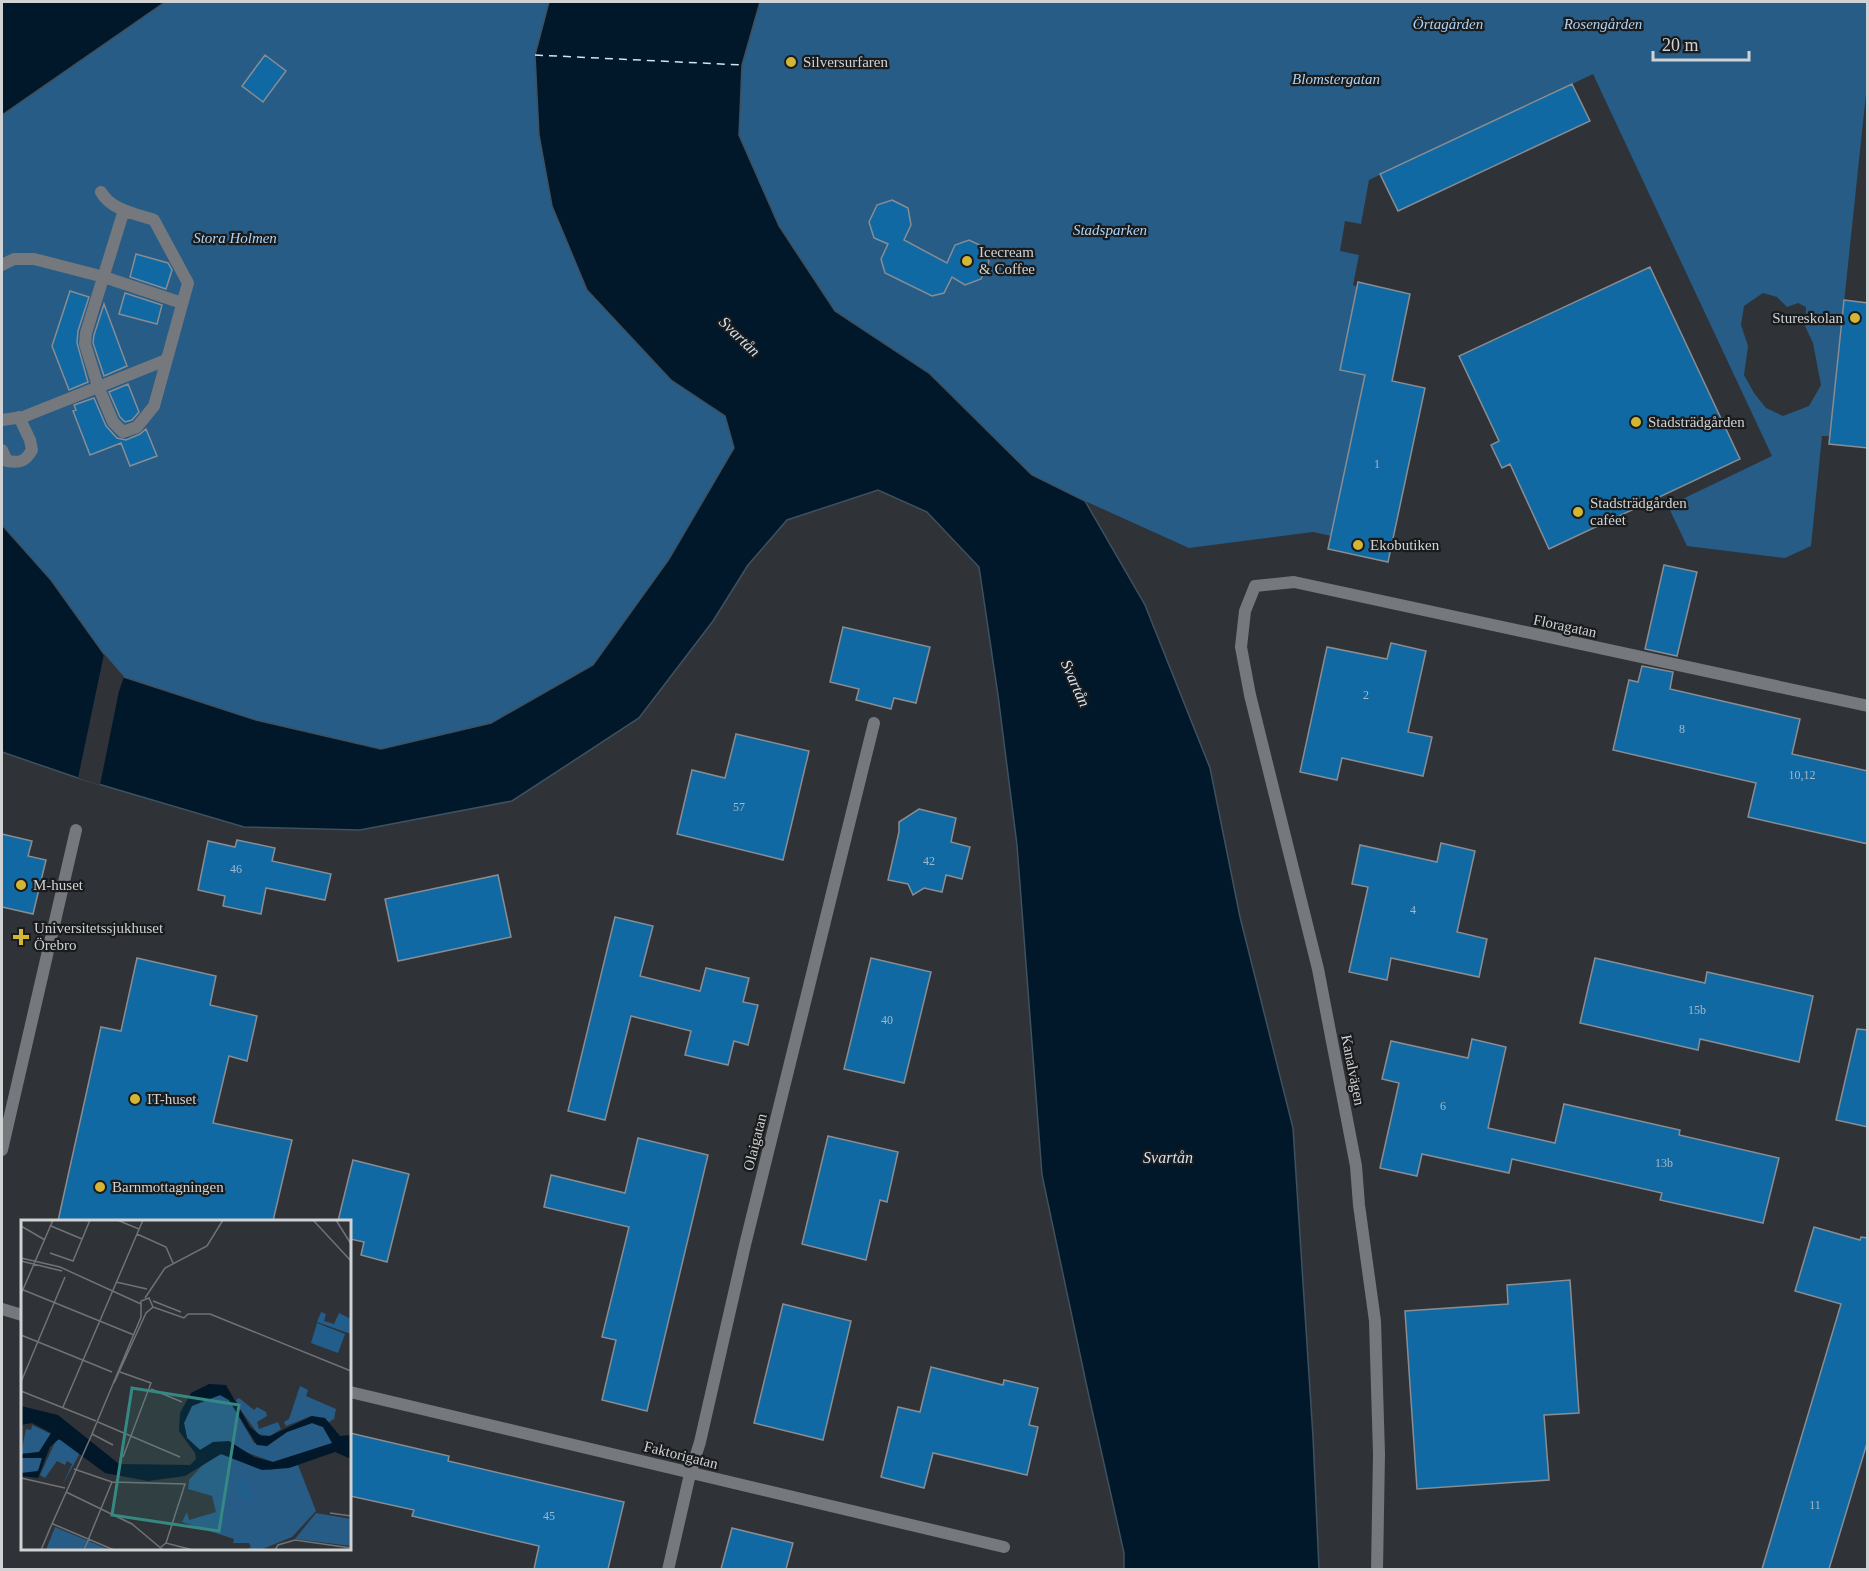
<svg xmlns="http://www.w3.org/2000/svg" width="1869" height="1571" font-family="'Times New Roman',serif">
<rect width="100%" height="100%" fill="#2f3337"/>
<path fill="#265c86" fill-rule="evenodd" d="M165,2h384l-14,53 4,81 13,70 119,174 54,36 9,32 -65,111 -76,106 -102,58 -110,26 -125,-29 -132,-43 -20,-23 -53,-74 -49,-55v-410z
M760,2h1107v82l-37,352h-8l-11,110 -26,12 -98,-12 -19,-40 104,-50 -179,-382 -224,106 -8,44 -16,-3 -5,30 19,4 -6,30 4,2 -17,83 25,5 -34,161 -18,-4 -124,16 -104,-47 -53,-26 -103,-102 -94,-62 -56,-85 -40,-91 3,-70zM1763,293l14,4 10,10 11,-4 8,4 -1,19 8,17 8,42 -12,21 -26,10 -17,-8 -12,-15 -10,-18 4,-29 -7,-21 3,-19z"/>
<path fill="#01182b" stroke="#3f505e" stroke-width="1.5" d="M2,2h163l-163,113z
M549,2h211l-18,63 -3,70 40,91 56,85 94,62 103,102 53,26 60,104 65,163 30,149 53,211 20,309 6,132h-195v-16l-36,-161 -46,-217 -25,-330 -19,-150 -19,-128 -52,-55 -49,-22 -91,30 -39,45 -35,56 -74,97 -127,83 -152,29 -116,-3 -166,-49 -76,-26v-227l49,55 53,74 20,23 132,43 125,29 110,-26 102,-58 76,-106 65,-111 -9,-32 -54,-36 -84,-90 -35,-84 -13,-71 -4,-80z"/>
<path fill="#2f3337" d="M104,654l20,23 -5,14 -19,94 -22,-7z"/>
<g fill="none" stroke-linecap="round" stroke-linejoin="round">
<path stroke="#d1e3f4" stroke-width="1.5" stroke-dasharray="8 6" stroke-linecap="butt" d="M535,55l207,10"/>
</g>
<path fill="#1169a4" stroke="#898d91" stroke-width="1.5" d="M265,55l21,16 -23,31 -21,-16z
M1572,84l18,37 -192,90 -18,-37z
M892,200l16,8 3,17 -7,15 43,23 8,-18 14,-5 15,7 5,15 -8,17 -16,6 -13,-8 -8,16 -12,3 -47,-23 -4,-14 7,-15 -14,-6 -5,-16 8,-17z
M136,254l32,9 4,7 -6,19 -36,-12z
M1650,267l90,192 -191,90 -39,-85 -8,4 -11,-23 8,-4 -40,-85z
M1358,282l52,12 -18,87 33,7 -37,174 -60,-13 37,-174 -25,-5z
M70,291l19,6 -11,34 -1,12 11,39 -19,8 -17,-44z
M125,293l37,12 -5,19 -38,-10z
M1844,300l24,3v145l-39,-4z
M104,304l23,62 -23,10 -11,-33 1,-8z
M128,384l11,28 -7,8 -7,2 -5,-5 -11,-25z
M94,398l12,28 11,12 9,2 14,-6 6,-5 11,27 -27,10 -9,-23 -31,12 -17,-44 3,-1 -2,-5z
M1664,565l33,7 -20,84 -32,-7z
M843,627l87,20 -14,56 -22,-5 -3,11 -35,-9 3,-11 -29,-7z
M1391,643l35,8 -18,81 24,5 -9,39 -81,-18 -5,22 -37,-8 27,-125 60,12z
M1642,666l31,6 -3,17 130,30 -8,35 76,17v73l-120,-27 8,-34 -143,-33 16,-70 9,2z
M736,734l73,17 -26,109 -106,-26 15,-64 33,8z
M919,809l37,9 -5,24 19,5 -8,32 -16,-4 -4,17 -18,-4 -11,7 -5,-11 -20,-4 11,-48v-10z
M2,834l30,7 -4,15 18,4 -13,54 -31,-7z
M237,840l38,8 -3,13 59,13 -6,26 -59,-12 -5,26 -38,-8 2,-10 -27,-6 10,-49 27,6z
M1441,843l34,8 -18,81 30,7 -8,38 -88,-19 -4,22 -38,-8 19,-85 -16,-3 8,-39 77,17z
M498,875l13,62 -113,24 -13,-62z
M615,917l38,9 -13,50 60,15 6,-23 43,10 -6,24 15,3 -10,40 -14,-4 -6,24 -43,-10 6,-24 -60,-15 -26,104 -37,-9z
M137,958l79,18 -6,29 47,11 -10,45 -18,-5 -16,67 79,17 -19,81h-215l43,-194 20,4z
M871,958l60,14 -27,111 -60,-14z
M1595,958l110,25 2,-11 106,24 -14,66 -99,-23 -2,11 -118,-27z
M1857,1029l11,1v97l-32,-7z
M1472,1039l34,8 -18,81 67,15 9,-39 116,26 -1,5 100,23 -16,65 -103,-23 2,-7 -150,-34 -3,14 -87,-19 -5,22 -37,-8 19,-85 -17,-4 9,-38 77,17z
M828,1136l70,16 -11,50 -7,-2 -14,60 -64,-16z
M638,1138l70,17 -61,256 -45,-11 14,-60 -14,-3 27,-110 -85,-20 7,-32 74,18z
M353,1160l56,14 -22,88 -26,-7 3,-13 -14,-3v-18h-12z
M1814,1227l46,13 1,-3 7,1v202l-39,129h-67l79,-265 -46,-13z
M1570,1280l9,133 -35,2 5,65 -132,9 -12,-178 103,-7 -1,-19z
M783,1304l68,17 -28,119 -69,-17z
M931,1367l72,18 1,-5 34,8 -9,37 9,2 -11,48 -94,-22 -9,35 -43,-11 17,-70 22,5z
M350,1433l99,23 -1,5 176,41 -16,67h-74l5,-23 -127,-30 2,-6 -64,-14z
M732,1528l61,15 -7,26h-65z"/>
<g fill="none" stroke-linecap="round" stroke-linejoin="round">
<path stroke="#75797d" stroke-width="12" d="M101,192c10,18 35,22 53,28l34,63 -34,123 -17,21 -14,5 -10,-10 -15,-36 -13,-42 1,-11 38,-123
M2,265l12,-6h20l70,18 78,26
M2,420l21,-3 143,-57
M2,450l5,11c13,2 18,1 25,-11l-2,-10 -11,-23
M2,1150l74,-320
M2,1309l20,6
M350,1392l654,155
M668,1570l22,-96 10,-32 45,-197 129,-522
M1377,1570l2,-116 -4,-133 -16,-116 -3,-39 -38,-197 -68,-274 -9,-48 4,-36 10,-25 39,-4 574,124"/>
</g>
<g fill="#d3b635" stroke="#191b1c" stroke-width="2">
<circle cx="791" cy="62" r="6"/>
<circle cx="967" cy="261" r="6"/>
<circle cx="1855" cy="318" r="6"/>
<circle cx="1636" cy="422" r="6"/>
<circle cx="1578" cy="512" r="6"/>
<circle cx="1358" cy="545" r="6"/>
<circle cx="21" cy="885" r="6"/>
<path d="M18 928h6v6h6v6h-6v6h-6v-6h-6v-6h6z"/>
<circle cx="135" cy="1099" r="6"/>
<circle cx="100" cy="1187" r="6"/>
</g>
<g text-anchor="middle" stroke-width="4.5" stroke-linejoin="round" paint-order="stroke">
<g font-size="12" fill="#a0b8c8">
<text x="1377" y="468">1</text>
<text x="1366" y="699">2</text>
<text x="1682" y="733">8</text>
<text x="1802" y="779">10,12</text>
<text x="739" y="811">57</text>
<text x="929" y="865">42</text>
<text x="236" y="873">46</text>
<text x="1413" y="914">4</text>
<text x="1697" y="1014">15b</text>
<text x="887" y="1024">40</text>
<text x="1443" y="1110">6</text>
<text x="1664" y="1167">13b</text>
<text x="1815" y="1509">11</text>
<text x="549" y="1520">45</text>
</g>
<g font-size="15" font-style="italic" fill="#aed3f4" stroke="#191b1c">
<text x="1448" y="29">Örtagården</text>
<text x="1603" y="29">Rosengården</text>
<text x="1336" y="84">Blomstergatan</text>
<text x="1110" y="235">Stadsparken</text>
<text x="235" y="243">Stora Holmen</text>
</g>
<g font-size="15" fill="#d0d2d4" stroke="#191b1c" text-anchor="start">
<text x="803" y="67">Silversurfaren</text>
<text x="979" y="257">Icecream<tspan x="979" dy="17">&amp; Coffee</tspan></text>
<text x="1843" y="323" text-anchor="end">Stureskolan</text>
<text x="1648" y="427">Stadsträdgården</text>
<text x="1590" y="508">Stadsträdgården<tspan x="1590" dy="17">caféet</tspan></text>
<text x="1370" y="550">Ekobutiken</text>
<text x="33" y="890">M-huset</text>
<text x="34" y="933">Universitetssjukhuset<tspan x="34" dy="17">Örebro</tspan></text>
<text x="147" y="1104">IT-huset</text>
<text x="112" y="1192">Barnmottagningen</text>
</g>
<g font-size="15" fill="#d0d2d4" stroke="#191b1c">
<text transform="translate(1565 626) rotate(12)" y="5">Floragatan</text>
<text transform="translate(1353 1070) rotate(79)" y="5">Kanalvägen</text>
<text transform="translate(755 1142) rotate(-76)" y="5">Olaigatan</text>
<text transform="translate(681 1455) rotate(14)" y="5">Faktorigatan</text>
</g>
<g font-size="16" font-style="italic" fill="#d1e3f4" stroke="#191b1c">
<text transform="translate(740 336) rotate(44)" y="6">Svartån</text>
<text transform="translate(1076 683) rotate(66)" y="6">Svartån</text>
<text x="1168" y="1163">Svartån</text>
</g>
</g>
<g transform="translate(21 1220)">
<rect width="330" height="330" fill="#2f3337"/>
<path d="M279,166l8,4 -2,6 30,13 -2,10 -5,3 -18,-6 -25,10 -2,-4 5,-3zM199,175l9,5 25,43 13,3 20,-14 25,-9 11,4 10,16 -60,19 -27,-10 -40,-5 -6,3 -13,-12 -3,-15 7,-17zM218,178l15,12 3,-3 9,5 1,4 -10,6 2,7 19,-7 3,7 -11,7 -12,-2 -18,-25 -4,-9zM11,205l19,9 -12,18 -18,2 5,-25 5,1zM35,220h6l18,13 -17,31 9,-20 -5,-3 -2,4 -8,-4 -12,17 -5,-3zM201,234l48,16 28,-5 18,46 -24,26 -32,13h-14l5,-3 -2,-4h-16l1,-4 -52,-17 5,-10 2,8 27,-8 -4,-16 -24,-7 1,-9 20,-22zM8,236l13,1 -2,11 -5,5h-14v-15zM295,293l35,6v27l-56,-7zM34,307l55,23h-64z" fill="#265c86"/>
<path d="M300,92l5,2 -2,7 10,3 5,-11 12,6v15l-34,-12zM296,103l28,11 -7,19 -27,-10zM226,257l2,13 7,8 -12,4 -9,-19z" fill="#225e8c"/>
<path d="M188,164l17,1 24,42 11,9h9l42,-20 13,2 15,18 11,-1v24l-16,-7 -46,16 -27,2 -41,-16 -36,22 -37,5 -43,-8 -46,-34 -9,8 -12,31 -17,-2v-3l17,-2 4,-13h-21v-4l18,-2 12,-19 -19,-10 -11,2v-19l37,9 61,49 71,1 6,-6 -1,-6 -16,-22 1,-18 11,-20zM199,175l9,5 28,45 10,1 20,-14 25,-9 11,4 9,16 -59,19 -19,-5 -25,-16 -16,1 -13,8 -13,-12 -3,-15 8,-17z" fill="#01182b" fill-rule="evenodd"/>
<path fill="none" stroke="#6f7376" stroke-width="1.5" d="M96,0l22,9M292,0l38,41M315,0l15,24M0,6l24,14M30,6l31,13M116,14l29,13 7,16M29,33l23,8 17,-41M0,38l39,9 81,37M0,41l41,10M95,62l31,7M0,69l113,46M0,74l32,-74M124,78l20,-30 42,-22 16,-26M132,81l28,11M132,87l31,11 4,-4M167,94h22l141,57M0,115l91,37M99,152l31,11 -28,74M0,162l44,-105M130,169l31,13M0,171l75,30M42,187l80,-187M77,202l82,35M71,214l21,11M71,214l49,-117v-16l8,-3 4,9 -7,6 -32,70M53,249l38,13 73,2 -19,59M0,258l44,10M45,272l66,32 31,26M309,293l21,3M32,304l61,26M27,313l45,-101M140,327l5,-4 27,7M20,330l8,-19M63,330l28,-68M254,330l3,-5 17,-5 56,8"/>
<path fill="#368882" fill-opacity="0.15" stroke="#368882" stroke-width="3" d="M111,168l107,17 -20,126 -107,-16z"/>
<rect width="330" height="330" fill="none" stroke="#d0d2d4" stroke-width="3"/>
</g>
<rect width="1869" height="1571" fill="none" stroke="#d0d2d4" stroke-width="6"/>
<path d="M1653 51v9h96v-9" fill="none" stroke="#d0d2d4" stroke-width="3"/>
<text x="1662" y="51" font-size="18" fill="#d0d2d4" stroke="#191b1c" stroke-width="4.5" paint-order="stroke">20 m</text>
</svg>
